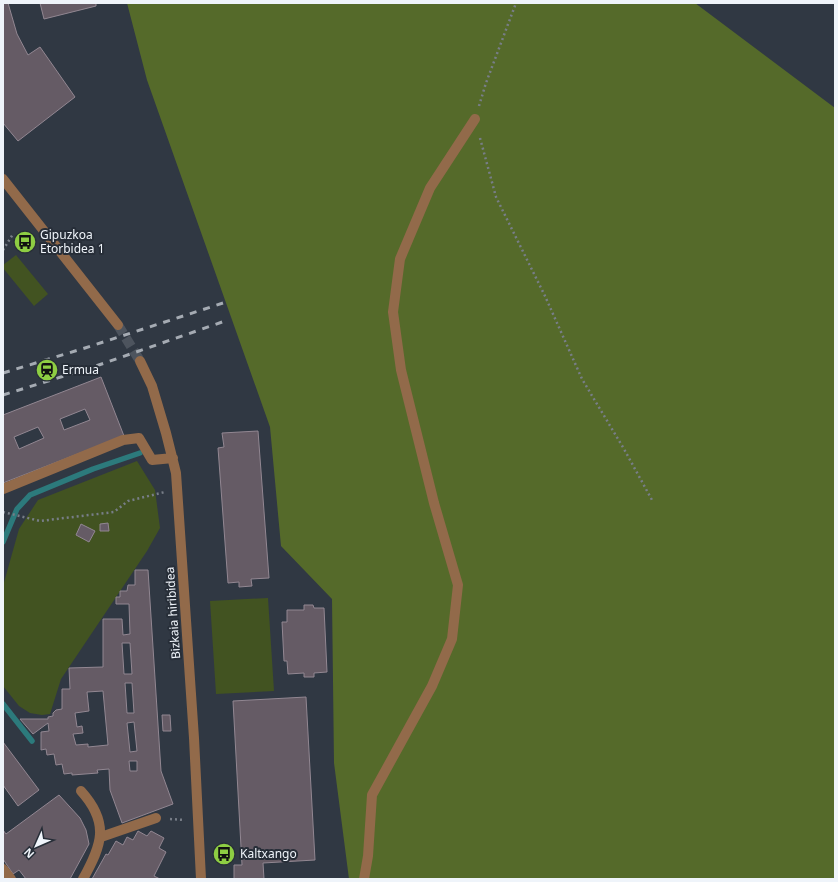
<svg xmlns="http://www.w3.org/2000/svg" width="838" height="882" font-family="'Noto Sans',sans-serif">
<rect width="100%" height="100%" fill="#303843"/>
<path fill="#425321" d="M16,255l32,39 -14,12 -31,-38v-3z
M137,461l18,29 5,38 -13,23 -86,128 -11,35 -8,1 -12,-2 -11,-7 -16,-20v-100l16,-57 19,-29z
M268,598l6,93 -58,3 -6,-93z"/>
<path fill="#556a2a" d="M127,3h568l140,105v771h-486l-15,-116 -2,-164 -51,-53 -11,-119 -123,-347z"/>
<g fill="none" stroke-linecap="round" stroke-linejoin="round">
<path stroke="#2c7a7c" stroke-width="5.5" d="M3,542l14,-33 13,-14 63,-26 47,-16
M3,704l29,37"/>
</g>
<path fill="#655b65" stroke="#928792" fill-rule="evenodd" d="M3,3h5l9,31 11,21 12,-8 35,50 -57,44 -15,-18z
M40,3h56v3l-52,13z
M101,377l23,59 -121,47v-68zM85,409l5,11 -26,10 -4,-11zM38,427l6,11 -25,11 -5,-12z
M258,431l11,147 -18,1 1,7 -13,1v-5l-11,1 -10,-135 6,-1 -2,-14z
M108,523l1,8h-9v-7z
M81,524l14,7 -6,11 -13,-7z
M135,570h13l13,201 12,33 -51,19 -12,-33 -1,-21 -12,1 1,3 -26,2v-2l-8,1 -2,-10 -6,1 -2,-11 -7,1 -1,-6 -5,1v-18l8,-1 -1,-8 -15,11 -13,-15h28v-2l5,-1v-3l3,-3 6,-1v-20h8l-1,-21 34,-1v-48h19l1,16 7,-1 -1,-30h-13v-7h4v-6h7l1,-6h7zM122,643h8l2,31h-8zM125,683h7l2,30h-7zM103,691l5,54 -20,2v-3l-12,1 -3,-11 10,-1 -1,-7 -5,1 -2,-14 14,-2 -2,-19zM134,722l3,29 -7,1 -3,-29zM129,761h8v10h-7z
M304,605h9l1,3h10l3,64 -13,1v4h-10v-4l-16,1 -1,-13h-3l-2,-39h5v-12h17z
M306,697l9,163 -52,3 1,16h-30v-14h8l-9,-164z
M162,715h8l1,16h-8z
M3,742l36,48 -21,16 -15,-21z
M59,795l21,23 6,12 3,14 -19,35h-44l-7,-9 -6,4 -10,-15v-29l3,4z
M138,831l9,5 4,-5 13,7 -5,10 7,4 -12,24 6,3h-68l14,-25 2,1 8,-14 7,4 4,-8 6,3z"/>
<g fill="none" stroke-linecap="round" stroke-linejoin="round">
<path stroke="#4d545e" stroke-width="10" stroke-dasharray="10 5" stroke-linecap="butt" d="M118,325l22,36"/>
<path stroke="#787e88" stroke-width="2.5" stroke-dasharray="2 3" stroke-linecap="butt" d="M479,106l7,-23 30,-80
M480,138l16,59 49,99 37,83 42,70 28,51
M3,250l10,-16
M3,512l37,9 74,-9 14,-11 37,-9
M170,819l15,1"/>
<path stroke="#926a4a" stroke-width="10" d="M3,179l115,146
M140,361l12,25 14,47 10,40 18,265 7,141
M3,489l120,-49 16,-2 13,22 21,-2
M81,791c29,32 21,54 2,88
M101,837l55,-19
M3,869l8,10
M364,879l4,-23 4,-61 60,-109 20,-47 6,-54 -24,-82 -33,-133 -8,-58 7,-53 30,-71 45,-69"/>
<path stroke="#a5abb3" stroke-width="3" stroke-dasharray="7 7" stroke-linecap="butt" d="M3,373l82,-25 138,-45
M3,395l90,-28 135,-47"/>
</g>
<defs>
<g id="bus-disc" transform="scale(1.15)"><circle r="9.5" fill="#8ece43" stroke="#272e38"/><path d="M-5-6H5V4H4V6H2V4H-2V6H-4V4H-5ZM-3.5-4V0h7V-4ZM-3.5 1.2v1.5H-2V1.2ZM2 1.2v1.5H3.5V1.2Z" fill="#111"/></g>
<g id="station-disc" transform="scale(1.15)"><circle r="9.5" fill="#8ece43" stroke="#272e38"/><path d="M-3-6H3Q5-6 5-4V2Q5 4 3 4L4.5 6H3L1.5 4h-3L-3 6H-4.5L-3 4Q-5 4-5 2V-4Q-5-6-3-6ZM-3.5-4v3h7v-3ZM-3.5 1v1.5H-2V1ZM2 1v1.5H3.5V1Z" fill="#111"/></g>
</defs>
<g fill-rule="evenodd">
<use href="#bus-disc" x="25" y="242"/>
<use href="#station-disc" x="47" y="370"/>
<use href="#bus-disc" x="224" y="854"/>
</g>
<g text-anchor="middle" stroke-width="4" stroke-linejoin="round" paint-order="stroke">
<g font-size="12" fill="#eff4fa" stroke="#272e38" text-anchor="start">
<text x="40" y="239">Gipuzkoa<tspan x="40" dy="14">Etorbidea 1</tspan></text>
<text x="62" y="374">Ermua</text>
<text x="240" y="858">Kaltxango</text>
</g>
<g font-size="12" fill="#eff4fa" stroke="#272e38">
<text transform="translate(173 613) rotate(-94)" y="4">Bizkaia hiribidea</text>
</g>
</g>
<rect width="838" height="882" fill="none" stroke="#eff4fa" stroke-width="8"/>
<g transform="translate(36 846) rotate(225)" stroke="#272e38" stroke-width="3" paint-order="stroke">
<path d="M0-3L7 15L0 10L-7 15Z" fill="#eff4fa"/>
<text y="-6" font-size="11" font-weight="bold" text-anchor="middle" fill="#eff4fa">N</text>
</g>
</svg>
